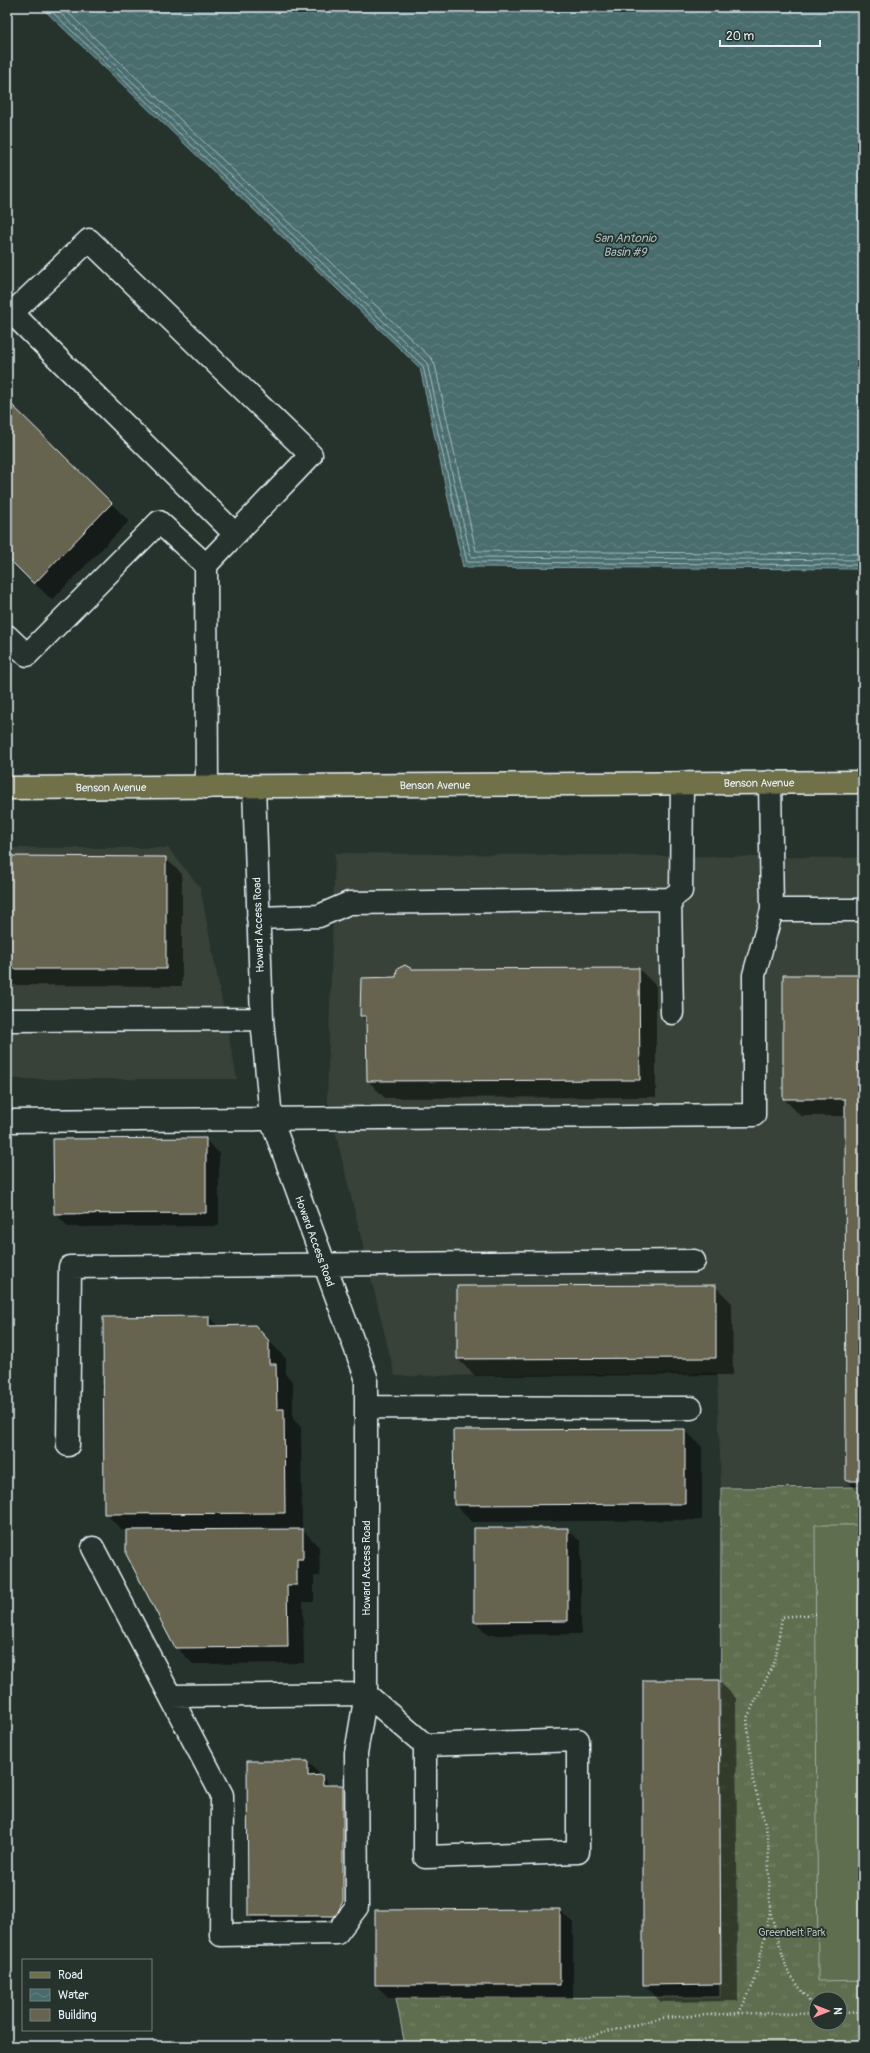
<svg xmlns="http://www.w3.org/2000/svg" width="870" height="2053" font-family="Pangolin,sans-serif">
<defs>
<pattern id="grass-tufts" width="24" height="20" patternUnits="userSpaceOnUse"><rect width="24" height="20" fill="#5f6e50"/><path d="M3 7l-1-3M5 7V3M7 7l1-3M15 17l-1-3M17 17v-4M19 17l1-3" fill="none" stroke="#76836a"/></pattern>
<pattern id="water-waves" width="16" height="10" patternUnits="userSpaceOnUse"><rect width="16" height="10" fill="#486c6d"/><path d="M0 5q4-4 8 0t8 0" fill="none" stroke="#628183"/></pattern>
</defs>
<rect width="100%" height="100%" fill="#26332d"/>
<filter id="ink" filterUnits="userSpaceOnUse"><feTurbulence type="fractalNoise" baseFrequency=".025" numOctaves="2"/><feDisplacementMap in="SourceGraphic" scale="8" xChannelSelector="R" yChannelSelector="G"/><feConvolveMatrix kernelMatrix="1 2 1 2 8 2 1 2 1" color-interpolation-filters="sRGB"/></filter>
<g filter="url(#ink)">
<path fill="#394238" d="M7,848h161l32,39 37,192h-230z
M335,853l528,5v627l-142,2 -4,-114 -322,3 -68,-278z"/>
<path fill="url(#grass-tufts)" stroke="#a4b0a4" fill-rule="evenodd" d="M863,1487v559h-458l-9,-48 324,-1 1,-509zM816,1999h24v24h-24z"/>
<path fill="#5f6e50" stroke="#a4b0a4" d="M815,1525h48v455l-45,1z"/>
<path fill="url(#water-waves)" stroke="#88a1a5" d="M41,7h822v562l-400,-2 -43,-199z"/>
<path fill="#0007" d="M7,402l122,119 -77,79 -45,-43z
M7,857l158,1 17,16v112l-175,-1z
M639,969l17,17v111l-271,1 -17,-17 -1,-59 -6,-6 1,-37 35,-1 15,-8z
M863,976v520l-16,-15 -1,-365h-45l-17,-17z
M205,1139l14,14v73l-151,1 -13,-14z
M715,1286l17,17 1,72 -258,1 -17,-17v-72z
M209,1317l10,10 36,-1 31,33v16l7,7v37l8,8 1,102 17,18 1,29h-6v26h-11l1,61 -111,1 -17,-17 -49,-117h-5l-17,-17 -1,-195z
M685,1430l17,17v73l-230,2 -17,-17z
M567,1529l14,13v92l-93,1 -13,-14z
M644,1681h75l17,17 2,303 -77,1 -17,-17z
M308,1762l23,24h11l14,13 -7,130h-87l-13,-13z
M559,1910l14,13v75h-184l-13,-13z"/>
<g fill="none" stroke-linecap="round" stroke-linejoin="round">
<path stroke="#a8bcc0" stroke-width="1" d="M47,7l376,359 44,196 396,3
M54,7l373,356 44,194 392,3
M62,7l370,352 3,6 41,186 387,3"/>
</g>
<path fill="#666450" stroke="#e8f1f8" d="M7,400l105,103 -78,81 -27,-27z
M7,856l159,1v112h-159z
M405,965l7,4 227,-1 1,112 -273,1 -1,-65h-6l1,-38 35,-1 1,-8z
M783,975h80v506h-17l-1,-382h-62z
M206,1138v75l-152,1 -1,-75z
M716,1285v73l-259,1v-73z
M209,1316v10l46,-1 14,16v23h7l1,45h7l1,104 -181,1 -1,-197z
M685,1429v75l-231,1 -1,-75z
M474,1528h94v93l-94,1z
M303,1529v30h-6v26h-10l1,62 -113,1 -49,-94v-24z
M643,1680h76l2,304 -78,1z
M247,1761h61v15l14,-1 1,10h20v116l-7,15h-88z
M560,1909v76h-185v-75z"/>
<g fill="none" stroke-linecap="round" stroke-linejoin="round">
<g stroke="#e8f1f8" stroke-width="25">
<path id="minor" d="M7,636l20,19 132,-133 47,43
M207,787l-1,-222 105,-110 -222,-215 -77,73 223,221
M670,899l2,114
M772,910h91
M258,918l61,-2 30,-13 321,-4 11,-8 1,-108
M7,1020l255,-1
M7,1121l747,-6v-140l18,-65 -2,-128
M366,1407l325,1
M68,1445l2,-178 624,-6
M93,1548l129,247 -1,140 116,-2 20,-26 -1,-154 10,-59v-317l-95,-258 -9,-100 -8,-232
M171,1696l195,-2 59,51v112l153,-5v-112l-153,5"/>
</g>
<g stroke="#e8f1f8" stroke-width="25">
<g id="major">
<path id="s1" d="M7,788l856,-6"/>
</g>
</g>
<path stroke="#e8f1f8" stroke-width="2.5" stroke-dasharray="1 3" stroke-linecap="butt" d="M816,1614l-34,3 -7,44 -28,57 6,62 15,56 2,75 17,59 29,41
M739,2013l15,-30 16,-71
M840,2013l23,-1
M522,2046l57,-7 82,-21 78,-5 77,1"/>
<use href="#minor" stroke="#26332d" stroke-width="22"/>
<use href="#major" stroke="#6f704a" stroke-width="22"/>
</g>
</g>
<g text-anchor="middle" stroke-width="3.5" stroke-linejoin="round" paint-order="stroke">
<g font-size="11" fill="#e8f1f8" stroke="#26332d">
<text dy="4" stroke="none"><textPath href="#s1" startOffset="752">Benson Avenue</textPath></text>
<text dy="4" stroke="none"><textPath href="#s1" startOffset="428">Benson Avenue</textPath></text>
<text dy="4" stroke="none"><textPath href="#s1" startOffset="104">Benson Avenue</textPath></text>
<text transform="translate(258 925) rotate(-92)" y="4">Howard Access Road</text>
<text transform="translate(315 1241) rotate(70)" y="4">Howard Access Road</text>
<text transform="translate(366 1568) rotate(-90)" y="4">Howard Access Road</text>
</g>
<g font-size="11" fill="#b1bdb5" stroke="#26332d">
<text x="792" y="1936">Greenbelt Park</text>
</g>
<g font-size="12" font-style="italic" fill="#a8bcc0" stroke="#26332d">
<text x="625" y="242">San Antonio<tspan x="625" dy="14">Basin #9</tspan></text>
</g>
</g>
<rect width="870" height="2053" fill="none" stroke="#26332d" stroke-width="24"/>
<rect x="12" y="12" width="846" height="2029" fill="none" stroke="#e8f1f8" stroke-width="1.5" filter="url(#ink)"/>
<rect x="22" y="1959" width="130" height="72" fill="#26332d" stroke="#747f7e"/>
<rect x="30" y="1972" width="20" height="6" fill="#6f704a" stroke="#747f7e"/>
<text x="58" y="1979" font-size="12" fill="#e8f1f8">Road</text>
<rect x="30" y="1989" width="20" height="12" fill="url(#water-waves)" stroke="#747f7e"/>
<text x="58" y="1999" font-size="12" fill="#e8f1f8">Water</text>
<rect x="30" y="2009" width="20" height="12" fill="#666450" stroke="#747f7e"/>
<text x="58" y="2019" font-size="12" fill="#e8f1f8">Building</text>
<g transform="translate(828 2011) rotate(90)"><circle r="19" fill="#26332d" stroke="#747f7e"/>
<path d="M0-3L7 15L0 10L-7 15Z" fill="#ff9aa2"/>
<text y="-6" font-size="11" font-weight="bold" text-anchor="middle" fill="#e8f1f8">N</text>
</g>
<path d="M720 40v6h100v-6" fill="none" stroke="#e8f1f8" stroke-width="2"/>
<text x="726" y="40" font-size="12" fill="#e8f1f8" stroke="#26332d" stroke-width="3" paint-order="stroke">20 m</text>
</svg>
